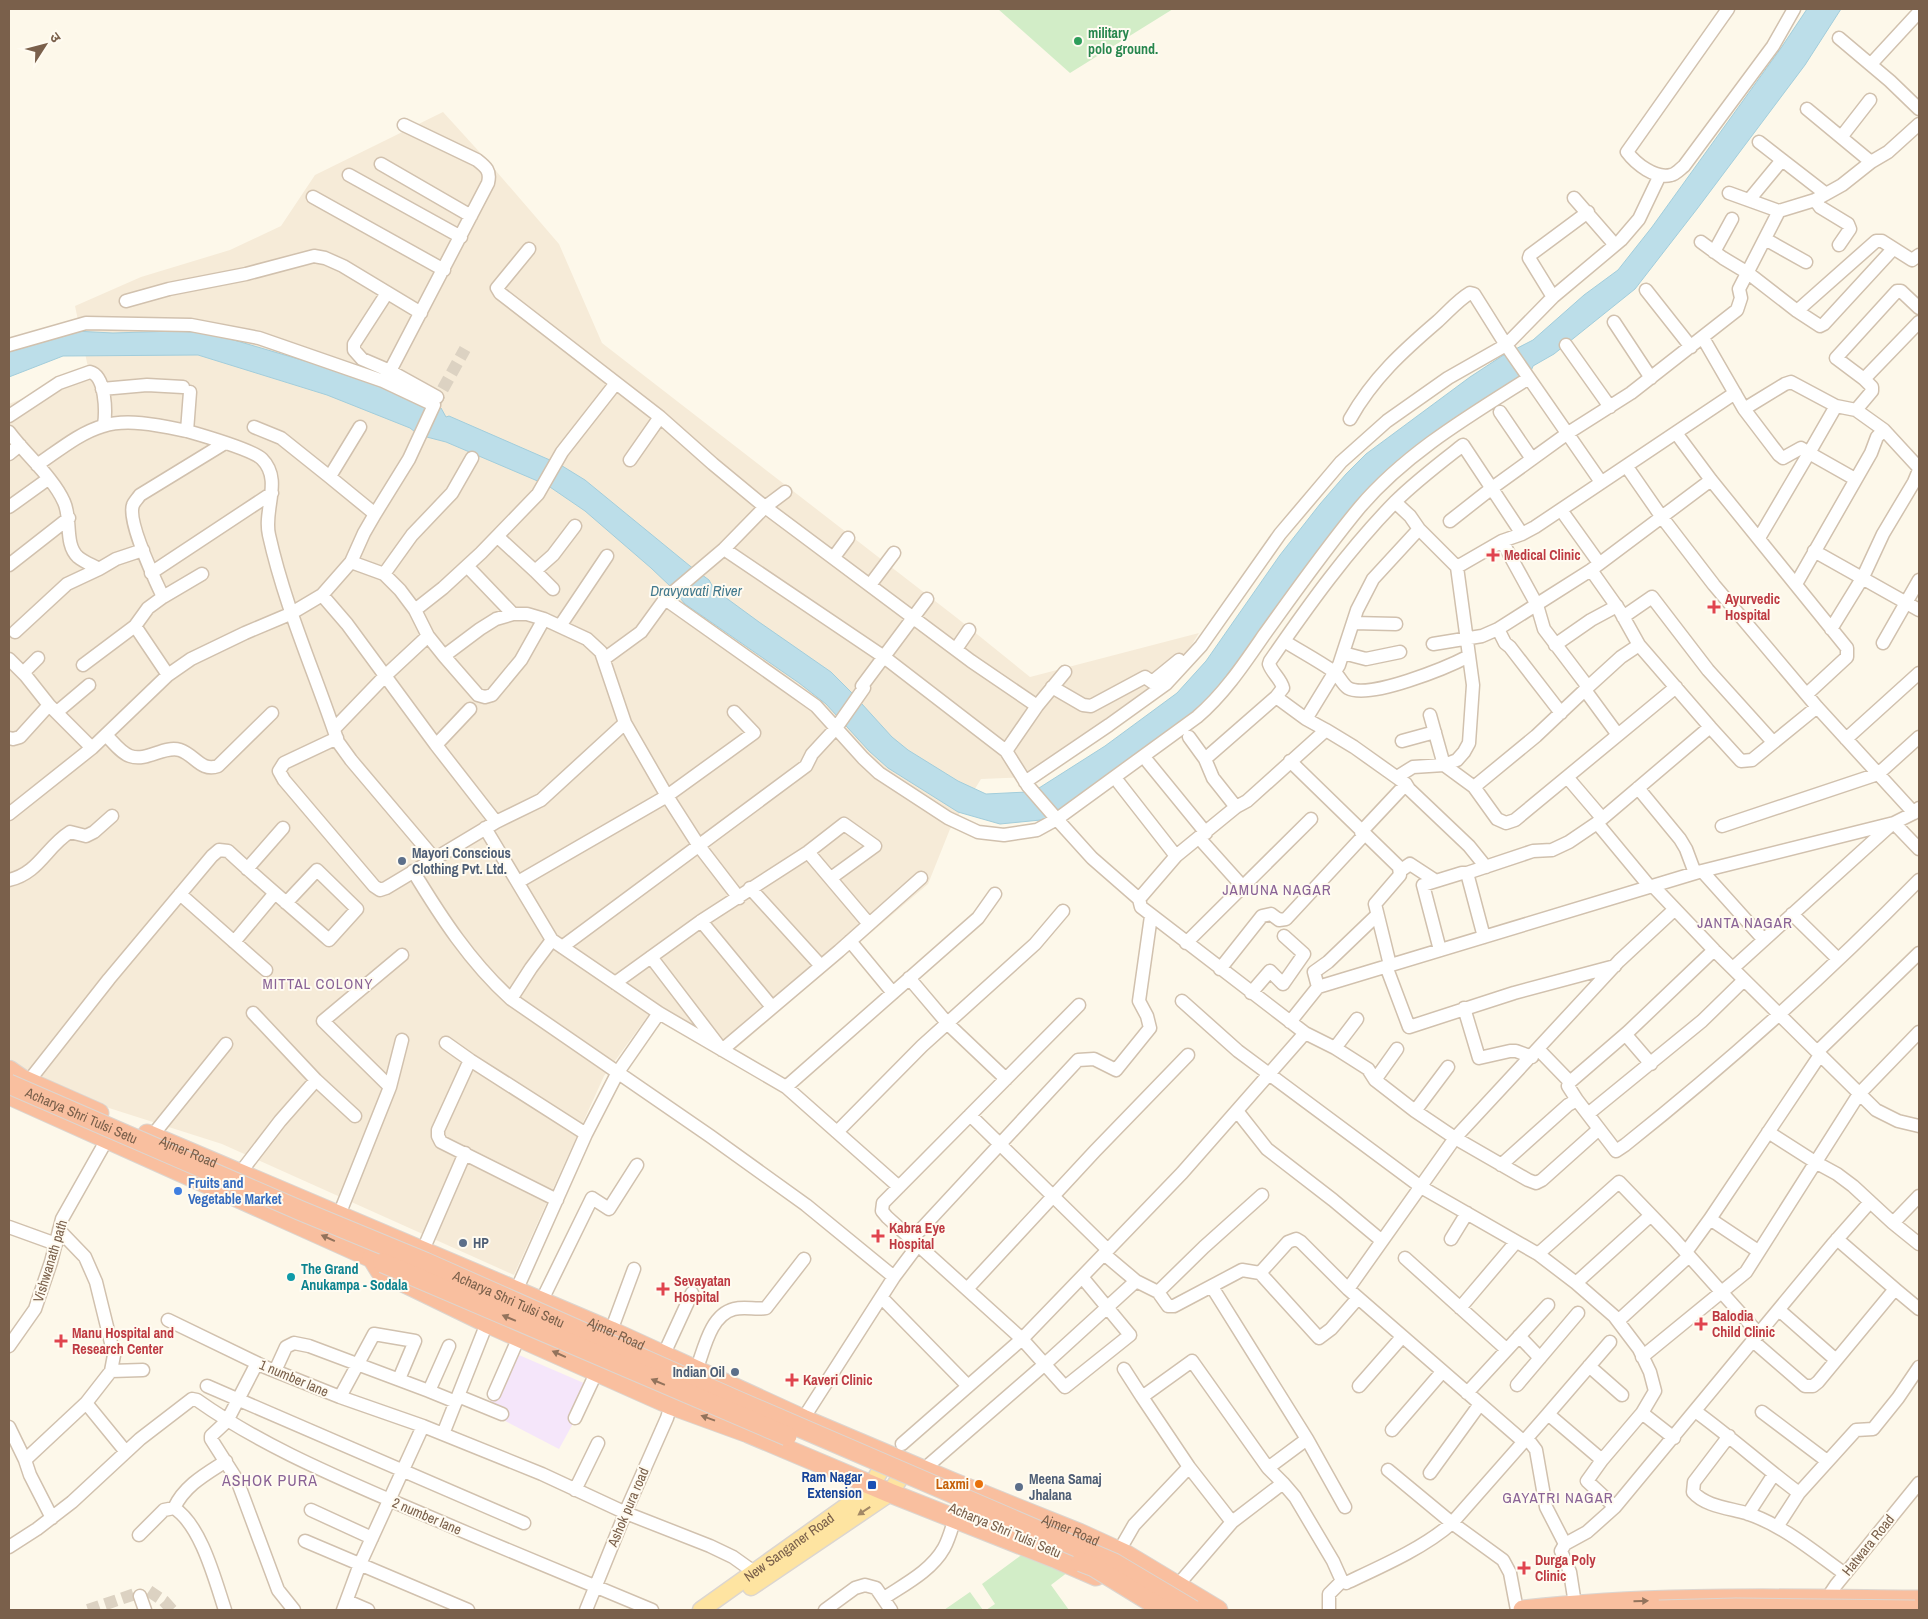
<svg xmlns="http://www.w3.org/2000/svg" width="1928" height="1619" font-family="'Archivo Narrow','Noto Sans Devanagari',sans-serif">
<rect width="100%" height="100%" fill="#fdf8ea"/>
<path fill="#f6ebd8" d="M443,112l41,45 75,87 43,99 355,275 73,59 169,-44 -29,47 -138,97 -51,2 -31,50 -22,55 -195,167 -78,-45 -51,70 -90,199 -292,-131 -135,-43 -65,-31 -13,-12v-654l80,-32 -14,-66 66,-29 89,-27 51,-24 34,-51z"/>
<path fill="#f5e6fa" d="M512,1352l81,35 -34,62 -73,-38z"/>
<path fill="#d2edc7" d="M998,9h175l-103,64z
M1027,1551l45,18 -21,16 18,25h-83l9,-6 -13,-20z
M970,1592l13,18h-39z"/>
<path fill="#bcdee9" stroke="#a2cddb" d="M1807,9h34l-36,56 -108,144 -62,80 -81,65 -21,12 -2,5 -130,89 -141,172 -57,74 -152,113 -51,5 -42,-12 -70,-44 -19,-17 -43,-47 -27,-21 -114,-79 -15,-18 -19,-18 -66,-57 -38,-26 -101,-43 -27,-7 -9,-7 -83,-33 -129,-40 -135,1 -54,21v-25l65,-21 39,2 62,-2 35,2 129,38 85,33 17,4 5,9 3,-1 110,48 26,16 105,86 19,14 5,9 45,33 72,50 21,21 40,44 16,13 50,31 28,13 41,-2 12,-4 66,-42 72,-53 29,-32 74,-106 40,-51 26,-30 20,-20 104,-77 32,-21 31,-16 51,-45 34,-25 34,-43 129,-179z"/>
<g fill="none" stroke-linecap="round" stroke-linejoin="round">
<path stroke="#dcd2c2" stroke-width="12" stroke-dasharray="12 6" stroke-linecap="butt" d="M434,405l31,-56
M149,1591l15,10 8,9
M88,1610l47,-16h3l2,2"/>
<g stroke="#d1c1ae" stroke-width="15">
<path id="minor" d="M1728,9l-101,143c9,12 28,27 44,23 5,-1 9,-6 13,-9l89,-120 21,-37
M1839,38l51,43 29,28
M1871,64l48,-52
M1807,109l64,53
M404,125l73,35c9,7 14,11 11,23l-98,188 47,26
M1842,136l28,-36
M1759,142l67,52
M381,164l90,52
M349,175l112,62
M1729,193l50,18 36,-11 27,-15 29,-23 17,-10 31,-28
M313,197l131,73
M1574,198l41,47
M1749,200l33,-40
M1815,200l5,7 28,17 2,5 -11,16
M1765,239l41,23
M1701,242l22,16 25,15 49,38 23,15 4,-2 69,-75
M529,249l-32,39 3,5 160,124 53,47 52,43 206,154 66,45
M1714,252l18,-33
M1646,290l45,57
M1553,297l68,-57 18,-21 21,-44
M126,301l43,-12 77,-15 68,-18 11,2 18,8 78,47
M1919,308l-18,-17h-4l-61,67 28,21 55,-57
M1797,311l79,-70h6l30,19 7,-5
M1614,322l37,56
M1703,338l41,71
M9,345l77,-22 105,2 68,13 124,43 51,24 -25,54 -34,55
M1566,345l44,62
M385,378l5,-7 -28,-12 -8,-9v-6l33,-51
M102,389l45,-4 36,2
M190,392l-3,39c14,4 66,19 75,28 21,21 1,51 7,76 16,72 46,138 69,207l13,18 83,98
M1836,406l20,4 28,20
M1856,410l16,-19v-4l-8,-8
M1500,412l32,47
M9,416l50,-33 31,-11c16,4 16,40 14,53
M1350,419c23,-41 53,-68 88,-98 10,-9 20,-21 32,-28l4,1 32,51 95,137
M254,427l27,11 50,40
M9,432c16,22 44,45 55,70 8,17 0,42 14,55 6,5 14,8 21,12l17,-10 27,-9
M1676,433l35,47 136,168v9l-40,37
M9,454l11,-9
M630,460l30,-43
M37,465c21,-14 42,-32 66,-39 25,-8 59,0 84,5
M1627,467l34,49 53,69 103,122 97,106
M1395,502l15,14 9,13 38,38 16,118 -4,58 -5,9 -7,8 -13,5 -31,2 -16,10
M9,507l39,-28
M1561,510l38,53
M1450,521l42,-33 76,-55 63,-40 106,-83 4,-12 -2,-9 40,-78
M498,537l37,34 18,18
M1759,538l50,-85 -8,-5 -18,10 -4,-3 -35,-46 41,-25 6,-2 45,24 -27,47 46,26
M724,549l160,108 122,94 22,35 26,30 38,42 47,41
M1814,551l105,59
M834,557l14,-19
M351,562l33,12 16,16 15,20 13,26 16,20 36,-27 16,-10 17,-5h14l17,5 43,20 14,13 24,71 42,73 32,50 40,52
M9,565l60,-47
M467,566l46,48
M1457,567l45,-26
M1591,570l29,41 19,34 71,82
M535,571l18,-16 22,-29
M151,573l121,-80
M384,574l28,-39 40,-42 20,-35
M1796,584l75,-131 6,-16 7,-7 35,38
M870,585l24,-32
M322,595l25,29 89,121 60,77
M163,597c-8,-17 -36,-76 -30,-92 1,-3 5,-7 7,-10l85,-52
M665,599l151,107 47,52 16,15 69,45 30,14 26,3 33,-5 20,-11 140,-102c27,-23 47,-53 67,-82 31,-43 62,-87 96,-128 46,-54 109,-91 169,-129
M415,610l28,-22 38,-35 57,-59 24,-42 54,-69
M1623,617l29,-20 56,73 65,72
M1353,623l43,1
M135,626l33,49
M560,626l47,-70
M1498,629l7,14 5,4 51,66
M1831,629l32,-52 20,-43 31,-52 5,-12
M15,632l52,-48 32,-15
M1284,641c16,10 33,19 49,30 6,4 9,13 15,17 21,12 100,-21 121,-32
M1883,643l36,-63
M1433,644l49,-8 16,-7 93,-59 120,-90
M1555,645l36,-25 26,-14
M1639,645l-18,12 -33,30 -44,-58 -7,-24 -35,-64 20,-7 13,-7 200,-134
M956,649l13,-19
M1343,653l23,6 34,-7
M444,656l34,39 7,2 7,-2 29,-35 23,-41
M9,659l17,17 23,29 43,43
M604,659l37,-27 24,-33 59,-50 41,-42 20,-15
M83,665l52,-39 13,-18 15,-11 39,-23
M23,673l15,-15
M862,686l65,-87
M1052,687l31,18 8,1 54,-29 7,5 27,-22
M1588,687l-52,49 -62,51 23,32 9,4 9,-3 161,-133
M1585,690l33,45
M1276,697l30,22
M57,712l32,-27
M1430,715l14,50 30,22
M334,729l51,-53 43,-40
M1326,730l-20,-11 33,-54 18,-55 16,-31 46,-50
M106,735c7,7 15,18 24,21 17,6 34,-11 50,-6 15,5 21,22 38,16l54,-53
M1189,737l16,22 8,19 23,29
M9,738l4,1 7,-2 29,-32
M337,738l-53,25 -5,8 5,9 90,106 6,4 6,-2 110,-66 45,-22 84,-77
M1846,739l73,-66
M1402,741l33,-9
M436,745l34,-36
M1006,751l31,-45 28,-34
M1205,759l71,-62 7,-9c-2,-9 -11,-15 -14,-24l1,-3c38,-55 78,-111 125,-159 21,-21 45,-39 68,-57l59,89
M1290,761l109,106 1,8 -25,29 15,61
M1148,762l58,71
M1567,777l35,41
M1025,782l84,-57 57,-41 35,-38 79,-112 61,-72 46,-41 61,-43 58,-33 47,-48 -24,-39 1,-3 58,-43
M1119,783l57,73
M1638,788l42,51 6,10 9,24
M9,814l83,-66 76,-73 23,-16 54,-26 45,-19 32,-19 29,-33 13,-29 11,-19 -44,-36 1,-5 28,-46
M1597,823l53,64
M1894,823l25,26
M1722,826l156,-52 41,-37
M485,828l67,112 107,73 127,74 113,100
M1361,832l45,-48
M1199,838l44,49
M808,852l61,72
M1486,867l-17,-21 -60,-57 -3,-5 -52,-37 -28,-17 -79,71 -11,6 -60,49 -37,43 2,8 164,126 30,15 33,21 7,11 40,31 40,27 73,42 8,3 6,-3 57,-51
M247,869l36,-41
M413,871c28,46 57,91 98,128l199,137 96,69 88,72
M1400,871l10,-7 26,17
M1702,871l62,69
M9,880c30,-7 37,-33 61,-48l16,4 8,-4 18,-16
M518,882l149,-86 87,-63 -20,-21
M1653,886l61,64 162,160 22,11 21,5
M750,888l71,78
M180,894l86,76
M1792,914l46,45
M701,921l71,86
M1484,937l-17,-64 66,-22 19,-1 17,-8 28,-19 113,-96 31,34 11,-1 65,-53
M850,941l43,52
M234,942l41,-49
M1186,943l125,-124
M562,947l244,-181 6,-12 24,-26 28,-40
M1440,950l-17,-65 39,-12h5
M651,957l71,93 117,-99 82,-73
M1386,966l23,61 105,-34 101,-27
M1733,968l159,-144
M1220,969l42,-53 9,-2 8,6 7,-1 78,-84
M909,978l39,46 58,55
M615,983l86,-62 107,-69 36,-28 31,22 -44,32
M1318,987l-4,-15 14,-10 49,-47
M1251,993l19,-22 13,13 21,-30 -20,-18
M511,999l20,-31 21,-28
M1182,1001l56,50 183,136 117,67 38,29 38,33 25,33 11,23 5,19 -13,22 -40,47 -54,-46 62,-72
M1079,1005l-196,198 -1,8 5,6 135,122 43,48 65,-52 -48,-58
M1464,1008l15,50 31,-7h6l16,6
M253,1013l63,67 39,36
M1290,1022l28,-35 384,-116 192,-48 20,-10 5,-5
M1626,1035l25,29
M446,1043l24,17
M1335,1048l22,-29
M1538,1049l32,33
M1817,1052l102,-99
M1375,1080l22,-31
M28,1082l81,-103 103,-123 7,-6 9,1c32,30 67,59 101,89l28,-31 -40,-39 -31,33
M390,1087l-67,-66 79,-66
M786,1087l192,-169 17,-24
M1577,1100l-9,-14 2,-4 58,-50 86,-82
M1237,1111l30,38 66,51 49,41
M1415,1111l33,-44
M1588,1114l114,-93 42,-41
M970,1115l138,135
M838,1131l84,-85 113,-102 28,-33
M1768,1132l47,30 22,12 16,12 40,37 26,-27
M152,1136l74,-92
M1501,1165l67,-60 9,-5 39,51 9,-6c103,-82 202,-171 294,-265
M240,1173l40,-52 36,-41
M557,1200l-116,-58 -3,-6v-6l32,-70 116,74
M339,1215l51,-128 12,-47
M1893,1223l26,21
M9,1227l47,17
M59,1230l26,27 11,25 18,73 -3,16 32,-1
M912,1239l166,-179 16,-1 22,11 34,-42 -3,-12 -8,-15 12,-85
M1451,1239l16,-26
M423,1250l42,-97
M1758,1251l-48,-32 110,-164
M1686,1252l24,-33
M1104,1254l32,27 22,11 10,14h6l68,-36 18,3 28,-31 8,-3 5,3 47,47 176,153
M1538,1254l81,-72 55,57 85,95
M1405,1258l101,91
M1260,1273l59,65 12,-9 27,-31
M1576,1283l75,-68
M1212,1287l95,152 38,68
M967,1289l128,-138 93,-96
M1348,1289l107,-151 164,-177 56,-52
M1895,1289l24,20
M516,1291l70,-157 32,-62 41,-59
M1158,1292l46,-45 58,-52
M881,1297l87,89
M541,1302l51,-104 17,11 28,-44
M1460,1308l56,-66
M1779,1310l57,50
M168,1320l97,47 75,30 83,29
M1618,1321l71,-65
M611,1331l23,-62
M1519,1336l21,22
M1753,1341l52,45h8l5,-4 77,-93 -58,-50
M9,1346l26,-37 16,-47 11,-43 48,-85
M449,1346l-20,45 27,11
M663,1356l29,-63
M1642,1357l104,-85 113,-178 60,-62
M257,1363l-30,58 -16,15v3l26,41 41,110 16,20
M1589,1366l33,29
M1124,1369l18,28
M275,1371l11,-24 8,-4 15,3 120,45
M696,1371c8,-21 14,-56 38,-62 11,-3 22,1 32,-1l38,-49
M1517,1385l61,-72
M207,1386l317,137
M1359,1386l43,-49
M1467,1393l81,-88
M494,1394l25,-57
M458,1396l44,18
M340,1397l34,-63 41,7 -16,38
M86,1403l40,49
M1695,1411c36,26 69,56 104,82l-22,34
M1762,1412l65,49
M1642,1413l32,25
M575,1418l22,-47
M803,1419l91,-142 24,-32
M9,1427l16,33
M1392,1430l50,-58
M443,1434l44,-111
M1729,1436l-35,46 -1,10c12,14 35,16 53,21 37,12 68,39 99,61
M1527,1438l9,12 10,57 19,37
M902,1444l120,-105 160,-166 123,-140
M1602,1460l-15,21 28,26
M1268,1468l-76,-107 -50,36 47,70 43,55 51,-39 -15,-15 39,-29
M923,1470l122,-106 91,-83
M1388,1470l64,53 96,-109
M1430,1473l50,-69
M1283,1483l12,14 38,64 9,20 4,2c34,-16 78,-35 106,-60l51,37 7,13 7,37
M575,1490l23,-47
M1799,1493l57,-63 17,-1 25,-31 21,-31
M174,1508c11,-23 32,-34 52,-47
M311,1510l61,28
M1748,1514l26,-40
M52,1518l-22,-43 -5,-15 61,-57 25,-32
M139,1535l25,-25 10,-2c27,17 41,72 51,102
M305,1541l163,69
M9,1547l28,-18 35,-27 68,-63 52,-40 5,1c62,44 133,74 202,104 84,36 168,71 253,106
M1119,1551l15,-26 55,-58
M1177,1586l55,-64
M140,1596l5,14
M884,1598c21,-14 47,-27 60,-50 5,-9 8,-21 11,-30
M347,1601l21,9
M1824,1603l12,-18 83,-102
M1575,1604l-5,-32 -9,-21 4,-7 22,-12 28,-25 217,-262 38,-43
M343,1610l17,-46 63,-138 119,48 84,39 84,33 23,11 21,15
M586,1610l43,-106 38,-86 4,-13
M825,1610l30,-22 10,-3 11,3 15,22
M1329,1610v-16l13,-13"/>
</g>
<g stroke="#dcd6d0" stroke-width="19">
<g id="major">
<path d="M751,1587l139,-94 19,-29"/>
<path id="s1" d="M701,1610l164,-117 7,-8 17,-30"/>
</g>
</g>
<g stroke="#dcd6d0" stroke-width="21">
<g id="highway">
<path d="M9,1070l13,9 77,34"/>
<path d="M9,1095l374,168"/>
<path id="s2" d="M147,1134l464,197 192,88 149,63 127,51 46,21 93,56"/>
<path d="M372,1258l8,13 107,52 184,82 77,28 142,60 167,66 39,17"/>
<path d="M1523,1610c131,-15 264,-11 396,-10"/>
</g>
</g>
<use href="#minor" stroke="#fff" stroke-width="12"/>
<use href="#major" stroke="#fee4a1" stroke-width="16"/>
<use href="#highway" stroke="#f9bf9f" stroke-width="19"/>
<g stroke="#dcd6d0" stroke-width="21" stroke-linecap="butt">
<g id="highway-bridge">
<path id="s3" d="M9,1084l290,126 126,52 311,138 378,163 79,47"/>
<path d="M383,1263l404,173"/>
<path d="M1081,1562l13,5 70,43"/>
<path d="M1659,1610l77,-2 179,2"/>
</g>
</g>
<use href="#highway-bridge" stroke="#f9bf9f" stroke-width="19"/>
</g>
<defs><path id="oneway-solid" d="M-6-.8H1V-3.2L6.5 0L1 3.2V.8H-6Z" transform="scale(1.25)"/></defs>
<g fill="#93735c">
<use href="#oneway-solid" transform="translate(328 1238) rotate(-156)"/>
<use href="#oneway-solid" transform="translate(509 1318) rotate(-157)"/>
<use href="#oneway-solid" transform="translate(559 1354) rotate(-156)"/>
<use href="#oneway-solid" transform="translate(658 1382) rotate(-157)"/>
<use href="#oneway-solid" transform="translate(708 1418) rotate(-160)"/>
<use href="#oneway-solid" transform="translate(1641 1601) rotate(-2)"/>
</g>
<use fill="#a28865" href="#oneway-solid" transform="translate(864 1511) rotate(146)"/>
<circle fill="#2e9e5b" stroke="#fffbf1" stroke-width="2" cx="1078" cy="41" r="5"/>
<g fill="#e0444e" stroke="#fffbf1" stroke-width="2">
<path d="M1490.5 547.5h5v5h5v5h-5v5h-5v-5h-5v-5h5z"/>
<path d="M1711.5 599.5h5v5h5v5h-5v5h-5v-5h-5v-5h5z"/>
<path d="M875.5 1228.5h5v5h5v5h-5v5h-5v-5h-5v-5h5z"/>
<path d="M660.5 1281.5h5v5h5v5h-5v5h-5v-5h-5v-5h5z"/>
<path d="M1698.5 1316.5h5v5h5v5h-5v5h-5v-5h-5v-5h5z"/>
<path d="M58.5 1333.5h5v5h5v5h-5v5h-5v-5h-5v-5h5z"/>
<path d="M789.5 1372.5h5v5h5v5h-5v5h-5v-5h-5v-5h5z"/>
<path d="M1521.5 1560.5h5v5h5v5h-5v5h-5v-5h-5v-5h5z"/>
</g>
<g fill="#5c6f8a" stroke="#fffbf1" stroke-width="2">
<circle cx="402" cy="861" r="5"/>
<circle cx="463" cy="1243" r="5"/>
<circle cx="735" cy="1372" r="5"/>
<circle cx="1019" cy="1487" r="5"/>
</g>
<circle fill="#3f7fe0" stroke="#fffbf1" stroke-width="2" cx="178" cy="1191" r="5"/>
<circle fill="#0f9aa8" stroke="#fffbf1" stroke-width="2" cx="291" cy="1277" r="5"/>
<circle fill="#e8710a" stroke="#fffbf1" stroke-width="2" cx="979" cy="1484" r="5"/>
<rect fill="#1a4fb4" stroke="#fffbf1" stroke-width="2" x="867" y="1480" width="10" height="10" rx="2.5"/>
<g text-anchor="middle" stroke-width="4" stroke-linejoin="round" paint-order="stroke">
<g font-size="14" font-weight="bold" fill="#27864d" stroke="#fffbf1" text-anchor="start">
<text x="1088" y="38">military<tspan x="1088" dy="16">polo ground.</tspan></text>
</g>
<g font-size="14" font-weight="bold" fill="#be3a42" stroke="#fffbf1" text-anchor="start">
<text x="1504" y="560">Medical Clinic</text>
<text x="1725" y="604">Ayurvedic<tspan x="1725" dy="16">Hospital</tspan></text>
<text x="889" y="1233">Kabra Eye<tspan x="889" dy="16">Hospital</tspan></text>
<text x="674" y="1286">Sevayatan<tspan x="674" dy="16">Hospital</tspan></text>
<text x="1712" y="1321">Balodia<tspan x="1712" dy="16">Child Clinic</tspan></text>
<text x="72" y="1338">Manu Hospital and<tspan x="72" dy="16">Research Center</tspan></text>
<text x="803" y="1385">Kaveri Clinic</text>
<text x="1535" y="1565">Durga Poly<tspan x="1535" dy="16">Clinic</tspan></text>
</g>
<g font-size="14" font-weight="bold" fill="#4e5e75" stroke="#fffbf1" text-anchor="start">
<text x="412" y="858">Mayori Conscious<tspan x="412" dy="16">Clothing Pvt. Ltd.</tspan></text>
<text x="473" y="1248">HP</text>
<text x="725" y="1377" text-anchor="end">Indian Oil</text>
<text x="1029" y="1484">Meena Samaj<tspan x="1029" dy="16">Jhalana</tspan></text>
</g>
<g font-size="14" fill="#7a604b" stroke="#fffbf1">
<text dy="5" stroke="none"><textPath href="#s3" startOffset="79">Acharya Shri Tulsi Setu</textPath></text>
<text dy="5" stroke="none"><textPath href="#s2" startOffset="45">Ajmer Road</textPath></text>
<text transform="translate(50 1261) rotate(-73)" y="5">Vishwanath path</text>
<text dy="5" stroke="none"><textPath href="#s3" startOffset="544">Acharya Shri Tulsi Setu</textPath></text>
<text dy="5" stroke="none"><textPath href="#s2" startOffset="510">Ajmer Road</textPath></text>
<text transform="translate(294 1378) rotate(23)" y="5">1 number lane</text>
<text transform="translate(628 1507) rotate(-67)" y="5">Ashok pura road</text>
<text transform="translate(427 1516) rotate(23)" y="5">2 number lane</text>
<text transform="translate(1005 1530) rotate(23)" y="5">Acharya Shri Tulsi Setu</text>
<text dy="5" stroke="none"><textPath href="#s2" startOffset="1005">Ajmer Road</textPath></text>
<text transform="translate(1868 1545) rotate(-51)" y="5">Hatwara Road</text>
<text dy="5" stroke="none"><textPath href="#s1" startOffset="108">New Sanganer Road</textPath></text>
</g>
<g font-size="14" font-weight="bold" fill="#366cbe" stroke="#fffbf1" text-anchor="start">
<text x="188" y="1188">Fruits and<tspan x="188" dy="16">Vegetable Market</tspan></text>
</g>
<g font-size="14" font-weight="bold" fill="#0d838f" stroke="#fffbf1" text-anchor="start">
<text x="301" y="1274">The Grand<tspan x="301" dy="16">Anukampa - Sodala</tspan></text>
</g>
<g font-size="14" font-weight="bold" fill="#164399" stroke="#fffbf1" text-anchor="end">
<text x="862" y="1482">Ram Nagar<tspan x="862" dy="16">Extension</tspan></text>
</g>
<g font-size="14" font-weight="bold" fill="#c56008" stroke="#fffbf1" text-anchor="end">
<text x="969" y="1489">Laxmi</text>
</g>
<g font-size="15" font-style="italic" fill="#437a8e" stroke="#fffbf1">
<text x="696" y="596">Dravyavati River</text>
</g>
<g font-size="15" letter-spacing="1" fill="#8a6396" stroke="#fffbf1">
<text x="1277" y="895">JAMUNA NAGAR</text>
<text x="1745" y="928">JANTA NAGAR</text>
<text x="318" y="989">MITTAL COLONY</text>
<text x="1558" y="1503">GAYATRI NAGAR</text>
</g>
<g font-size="16" letter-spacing="1" fill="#8a6396" stroke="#fffbf1">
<text x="270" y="1486">ASHOK PURA</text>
</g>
</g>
<rect width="1928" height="1619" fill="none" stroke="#7a604b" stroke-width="20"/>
<g transform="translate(45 45) rotate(54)" stroke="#fffbf1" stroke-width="4" paint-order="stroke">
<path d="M0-4L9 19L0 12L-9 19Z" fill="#7a604b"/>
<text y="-8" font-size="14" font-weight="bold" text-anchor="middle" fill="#7a604b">उ</text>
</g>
</svg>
